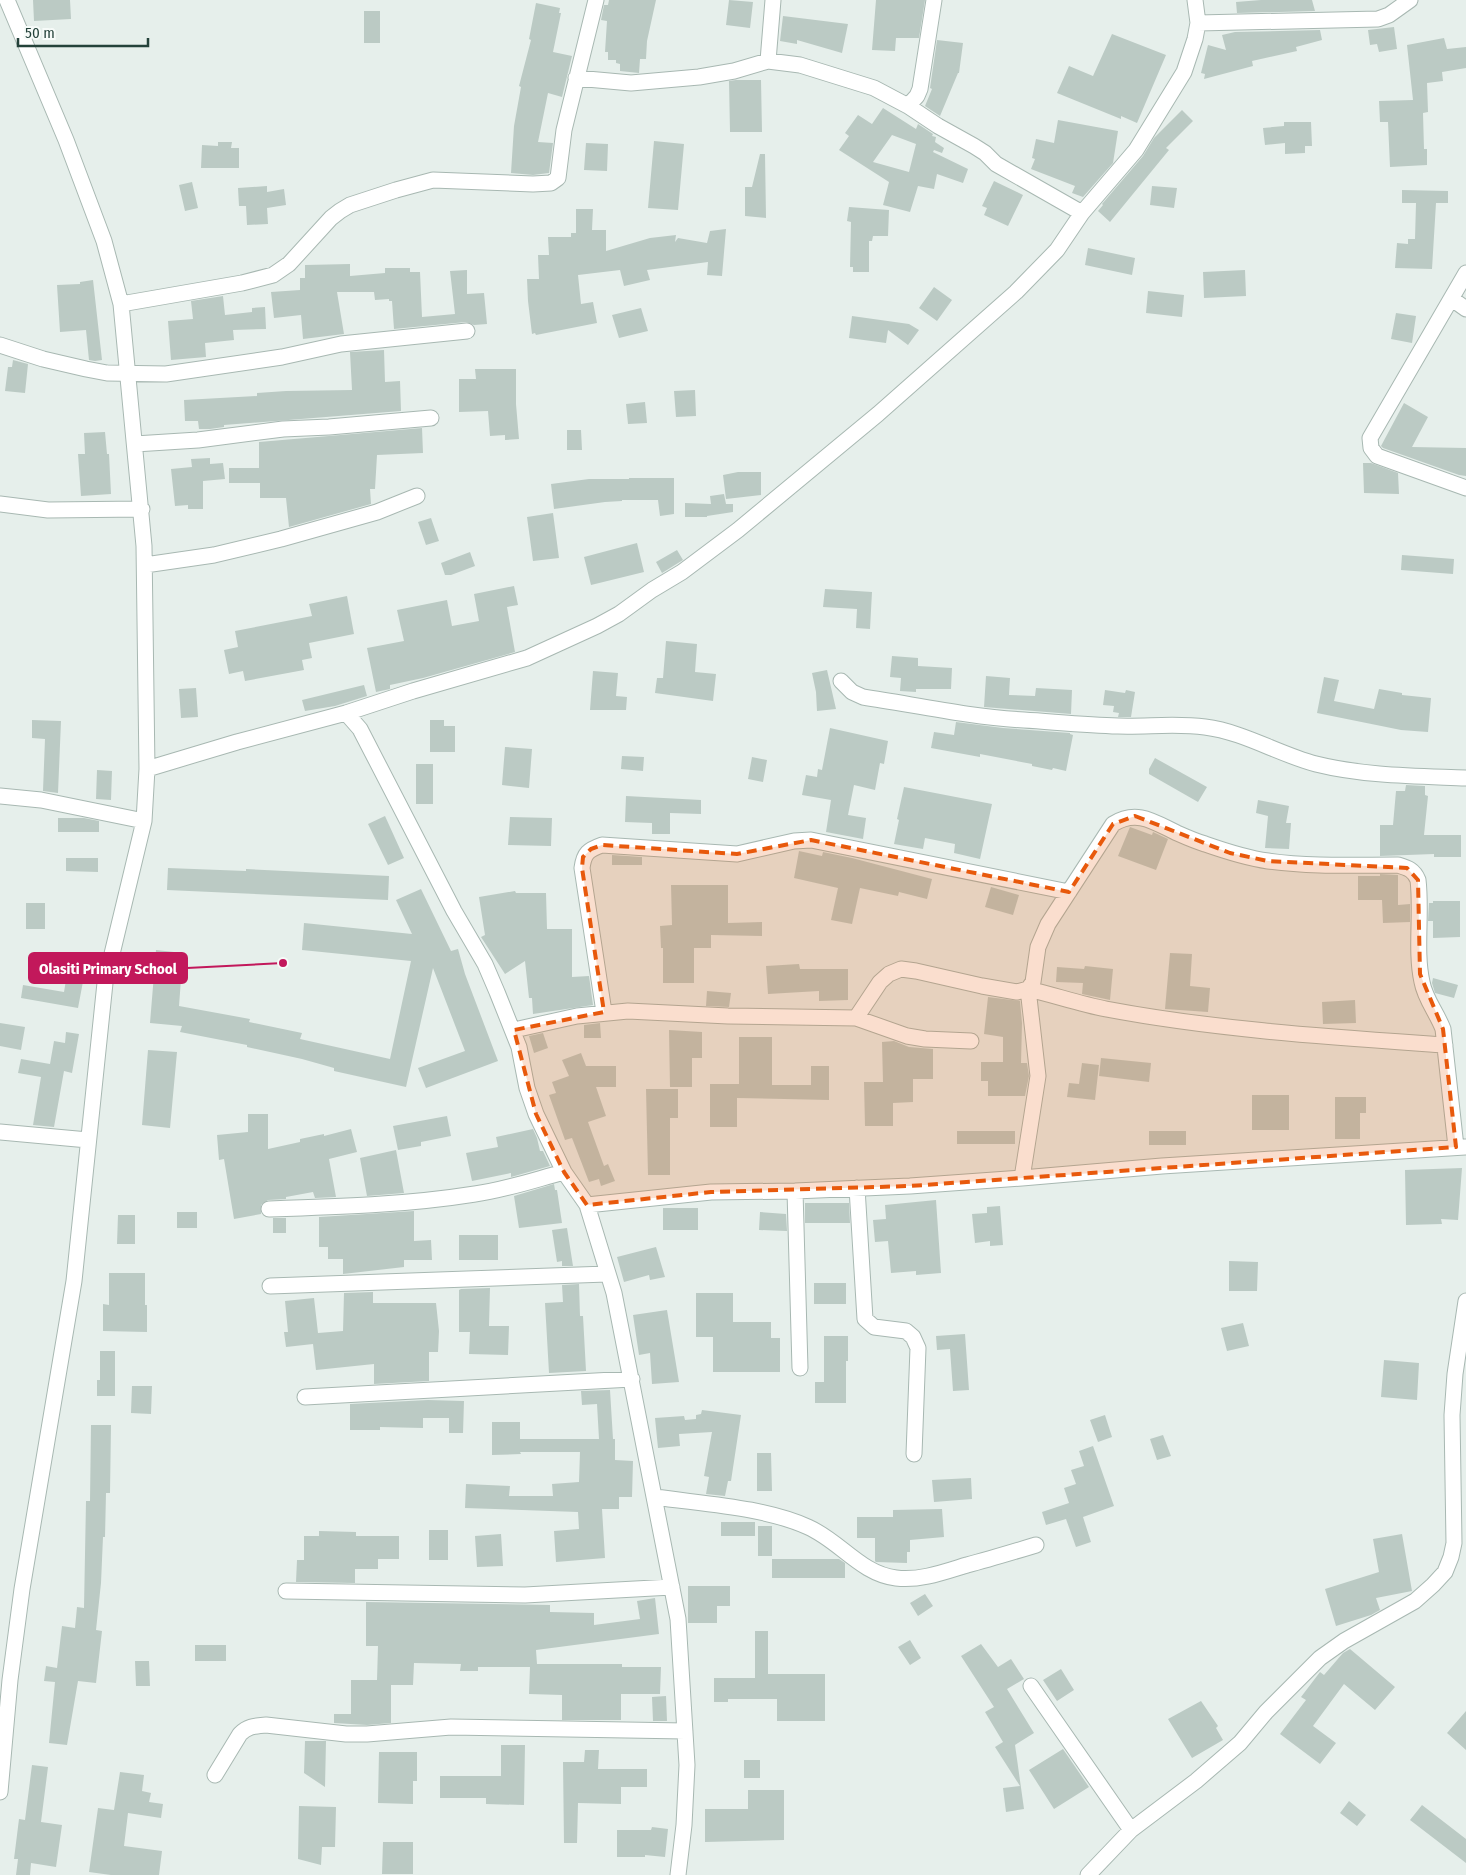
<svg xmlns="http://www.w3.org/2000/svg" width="1466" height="1875" font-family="'Fira Sans Condensed',sans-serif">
<rect width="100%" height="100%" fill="#e6efeb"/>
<path fill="#bbcac4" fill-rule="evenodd" d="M33,0h37l1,19 -37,2z
M609,0h47l-9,41 -1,18h-6l-1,14 -19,-2v-7l-4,-1v-3h-8v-8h-3l2,-31 -6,-1 3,-15h4z
M729,0l24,2 -3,26 -24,-3z
M876,0h49l-6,38h-23l-1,13 -23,-1z
M1261,0h51l3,11 -78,2 -1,-11z
M536,3l24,5 -1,5h2l-8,39 19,4 -10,41 -14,-4 -10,49 15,1 -4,30 -16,2 -22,-2 3,-47 7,-39 -2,-1 12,-46 -2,-1z
M364,11h16v32h-16z
M783,16l65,8 -6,29 -45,-13v4l-17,-3z
M1394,27l3,22 -18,3 -2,-8 -7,1 -2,-15z
M1320,30l2,10 -26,7 1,4 -45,10 1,5 -49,13 1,-5 -4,-1 7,-28 18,5 -4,-15 13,-3z
M1112,34l54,21 -29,68 -16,-7v3l-64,-26 12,-27 24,10z
M1444,38l3,11 19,-2v21l-24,4 1,9 -16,2 1,29 -5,1 1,36h3v16l-37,2 -2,-45h-8l-1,-21 34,-1 -6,-55z
M937,40l26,3 -4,30h-1l-18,43 -15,-10 7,-17 -2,-1z
M736,80h25l1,52h-32l-1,-51z
M883,108l33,21 2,-5 15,10 -1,2 4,1 -1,5 9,6 -2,5 -8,-3 -1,2 35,17 -5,14 -26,-9 -3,15 -16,-3 -8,26 -27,-7 6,-23 -50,-32 10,-14 -4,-3 13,-18 14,9zM892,135l24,9 -7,28 -36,-10z
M1182,110l11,11 -27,27 3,2 -59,72 -12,-11 5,-6 -1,-1 41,-48 11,-18z
M1058,120l60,11 -5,32 -30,34 -11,-4 3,-7 -44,-17 4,-10 -3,-1 4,-19 18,4z
M1284,122h27l1,24h-7v7l-20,1v-11l-20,2 -2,-17 21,-2z
M654,141l30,3 -6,66 -30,-2z
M218,142h14l-1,6h8v20h-38l1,-23 16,1z
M586,143l22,1 -1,27 -23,-1z
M760,154h5l1,64 -21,-2v-29h7z
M994,181l29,14 -15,31 -24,-11 3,-7 -5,-2z
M192,182l6,26 -13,3 -6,-26z
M267,186v6l17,-3 2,16 -19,3 1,16 -21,1 -1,-19h-7l-1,-18z
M1152,186l25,2 -3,20 -24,-3z
M1402,190l46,1v12h-12l-4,66 -37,-1 2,-25 11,1v-5h7l1,-36h-14z
M849,207l40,3 -1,26h-15l-1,5h-3v31h-16v-5h-3l1,-45 -4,-1z
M576,209h17l-1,21h14v21l44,-13 26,-3 -1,7 3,-4 29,5 3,-12 16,-2 -4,47 -15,-1 1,-13 -61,8 3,10 -26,6 -4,-16 -42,5 3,29 12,-2 4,21 -61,12 -1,-2 -3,1 -4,-33 -1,-22h12l-1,-24h11l-1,-18h23v-4h5z
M1088,248l47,10 -3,17 -47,-10z
M350,264v12l35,-3v-5h25v4h10l2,45 33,-3 -5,-43 17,-1v24l17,-1 3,31 -13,1 -8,-3 -72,7 -2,-28h-3v-2l-14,1 -1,-8h-37l7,42 -41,5 -2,-24 -27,3 -3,-26 29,-2v-12h5v-13z
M1245,270l1,26 -42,2 -1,-26z
M93,280l9,80 -7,1 -6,-1 -3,-30 -26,2 -3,-47 23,-1v-2z
M934,287l18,13 -15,21 -18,-13z
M1148,291l36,4 -2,22 -36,-4z
M223,296l2,19 27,-3v-4l13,-1 1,22 -33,1 1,10 -29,3 1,14 -35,3 -3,-39 25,-2 -2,-18z
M641,308l7,23 -29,7 -7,-23z
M1396,313l20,3 -4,27 -21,-4z
M852,316l57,8 10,6 -11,15 -20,-15 -2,13 -37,-5z
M384,350l1,32 15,-1 1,30 -177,14v2l-14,2h-11l-1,-8h-13l-1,-21 73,-4v-3l29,-2 66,-1 -2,-38z
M13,360l15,4 -3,29 -20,-2 3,-24h4z
M475,369h41v35l3,35 -14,1v-5l-15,1 -2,-25 -29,1v-33h17z
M695,390l1,26 -20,1 -2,-26z
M645,402l2,21 -19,1 -2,-20z
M1404,403l24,14 -16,30 54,1v28l-7,-1 -76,-27 -2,-2z
M422,428l1,25 -46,2 -2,34h-5l1,15 -82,23 -3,-29h-26v-15h-31v-15h30v-26z
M567,430h14l1,20h-15z
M105,432l2,22h2l2,40 -30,2 -3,-42h7l-1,-21z
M210,458v6l13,-1 2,16 -22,2v28h-15v-4l-13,1 -4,-37 21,-2 -1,-8z
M1363,463h8l27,10 1,21 -35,-1z
M738,472h23v23l-35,4 -3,-24z
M629,478h45v36l-14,2 -2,-16h-36v1l-17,1 -51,7 -3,-25 38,-5h40z
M724,494l2,10h7v8l-26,4v1h-22v-14l26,1 -1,-8z
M553,513l6,45 -26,3 -6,-44z
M431,518l8,23 -13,4 -8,-23z
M637,543l7,29 -53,13 -7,-28z
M677,550l6,10 -21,13 -6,-11z
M470,552l5,14 -24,9h-6l-4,-12z
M1402,555l52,4 -1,15 -52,-4z
M514,586l4,19 -11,2 8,45 -92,26 -33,7v4l-14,3 -9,-44 37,-7 -7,-31 50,-10 5,26 27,-5 -5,-27z
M825,589l47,3 -2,37 -14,-1 1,-19 -34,-2z
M347,596l7,38 -45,9 3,15 -10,2 2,10 -59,11 -2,-10 -14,3 -5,-24 14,-3 -3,-16 77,-15 -3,-12z
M666,641l31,3 -2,28 21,2 -3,27 -58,-8 2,-15h6z
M892,656l26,2v8l34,2 -1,21h-35v3l-16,-1 1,-13 -11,-1z
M827,670l9,39 -19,2 -1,-19 -4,-19z
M593,671l25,2 -2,23 11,1 -1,13h-36z
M986,676l24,2 -1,17 26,1 1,-8 36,2 -1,24 -87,-7z
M1324,677l15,3 -5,21 40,8 5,-20 23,4v2l29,3 -3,34 -27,-2 -84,-17z
M364,685l3,11 -32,10 -30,5 -3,-11z
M196,688l2,29 -17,1 -2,-29z
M1105,690l20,3 1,-3 9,2 -4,25h-13l1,-4 -6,-1 1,-6 -11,-1z
M32,720l29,1 -3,72 -15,-2 2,-52 -13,-1z
M430,720h14v6h11v26h-25z
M956,722l47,6 67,5v1l3,1 -7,36 -13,-3 -1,2 -20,-4v-2l-52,-10v3l-49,-9 3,-16 20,3z
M830,728l58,13 -4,23 -4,-1 -5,27 -21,-5 -6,30 18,3 -3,21 -37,-7 5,-32 -29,-5 4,-20 11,2 1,-8 4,1z
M505,747l27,2 -3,39 -27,-3z
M622,756l22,1 -1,14 -22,-2z
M752,757l15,3 -4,22 -15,-3z
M1155,758l52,29 -9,15 -49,-28v-5z
M416,764h17v40h-17z
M97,770l15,1 -1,29 -15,-1z
M1406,785l19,1v9l3,1 -4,39h37v22h-27v-3l-54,2v-31h13l3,-34h9z
M904,787l88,17 -12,55 -26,-6 1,-9 -30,-6 -2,11 -29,-5 5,-24 -2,-1z
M626,796l75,4v14l-31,-1v21h-18v-11l-27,-1z
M1258,800l31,6 -3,17h5l-2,26 -24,-1 3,-32 -12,-3z
M385,816l19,42 -16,7 -20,-41z
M510,817l42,1 -1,28 -43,-1z
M58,818h26l15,3v11h-41z
M1130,827l22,8 1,-3 15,7 -12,31 -38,-14z
M799,851l23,5 1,-4 29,6 80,21 -5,20 -28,-7 -1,4 -38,-8 -8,36 -21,-4 7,-32 -44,-10z
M612,855l30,2v8h-30z
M66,858h32v14l-32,-1z
M168,868l78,3v-2l143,7 -1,24 -221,-10z
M1380,874l18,1v30l12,-1v18l-27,1 -1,-23h-24v-24h22z
M671,885h57v38l34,-1v14l-51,-1v13h-17v35h-31v-35h-2l-1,-22 12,-1z
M991,887l28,8 -6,20 -28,-8z
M421,889l30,62 7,-2 7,25 33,87 -72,27 -8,-20 47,-17 -32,-83 -27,119 -72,-16v-3l-32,-9 -55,-12v-2l-67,-13 2,-6 -32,-3 6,-73 27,3 -4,53 71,13 -1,3 53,11 -2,6 90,20 21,-98 -109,-11 2,-27 108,11 -16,-34z
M515,891l1,2h30l1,36h25v48l17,-1 4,29 -60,9 -1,-16h-3l-4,-37 -20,13 -24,-37 4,-2 -6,-38z
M1433,901h27v36l-27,1v-17h-5l1,-18h4z
M26,903h19v26h-19z
M1170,953l22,1 -2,32 20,2 -2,24 -43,-3z
M799,964l1,5h48v31l-29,1v-10l-51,3 -2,-28z
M1085,966l28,3 -3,31 -28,-6 1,-11 -27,-1 1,-15 27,2z
M68,968l17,3 -7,37 -57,-10 2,-13 41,7z
M1433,978l25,7 -4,13 -19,-5 -3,-10z
M707,991l24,2 -2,14 -23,-1z
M988,997l32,4 2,22 -1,40h6l2,13 -4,20h-37v-15h-7v-19h22v-25l-19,-3z
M1355,1000l1,23 -33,1 -1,-22z
M0,1023l25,4 -4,23 -21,-4z
M600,1023l1,15h-17v-13z
M669,1030l33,2v26h-10v29h-22z
M66,1032l13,2 -7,39 -8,-2 -10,56 -21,-2 8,-48 -23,-4 3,-14 29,5 4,-23 11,2z
M543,1033l5,15 -14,5 -5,-17z
M739,1037h33v48h39v-19h18v34l-92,-2v29h-27v-43h29z
M894,1041l15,6 24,2v30h-20v23l-20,1v23h-28l-1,-44h19l-1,-40z
M148,1050l29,2 -7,76 -28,-3z
M581,1053l5,13h30v21h-20l10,29 -18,6 16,44 4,-2 7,17 -14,5 -2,-7 -10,3 -17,-44 -7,2 -16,-45 7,-2 -4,-11 17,-6 -7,-16z
M1101,1058l50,5 -2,19 -50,-6z
M1082,1063l17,2 -4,35 -28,-3 2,-14 10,1z
M646,1089h32v29h-8v57h-22z
M1252,1095h37v35h-37z
M1335,1097h31v16h-6v26h-25z
M248,1114h20v35l32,-7v-3l24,-5v2l27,-7 6,23 -28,7 7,38 -21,1 -2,-6 -27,5v2l-18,1 -7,5v9l-27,5 -10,-60 -5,1 -2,-25 31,-3z
M447,1116l4,20 -30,6v4l-23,4 -5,-24z
M533,1129l4,9 3,13h3l7,15 -39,11v-4l-39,8 -6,-28 32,-6 -2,-10z
M957,1131h58v13h-58z
M1149,1131h37v14h-37z
M396,1150l8,43 -37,3 -7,-38z
M1462,1168l-4,52 -17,-1 1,5 -36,1 -1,-55z
M554,1184l1,6h2l5,33 -43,5 -5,-32z
M936,1200l5,73 -25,2v-4l-25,2 -3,-32 -13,1 -2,-22 13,-1 -1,-14z
M805,1203h44l1,20h-45z
M1000,1206l3,39 -13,1v-5l-15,2 -3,-29 15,-1v-6z
M663,1208h35v22h-35z
M414,1211v30l17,-1 1,20h-28v7l-61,7v-15h-15v-12h-9v-30z
M177,1212h20v16h-20z
M760,1212l26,2 1,17 -28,-1z
M118,1215h17v29h-18z
M273,1218h13v15h-13z
M567,1228l6,38h-11v-5l-5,1 -5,-32z
M459,1235h39v25h-39z
M656,1247l9,30 -15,3 -1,-5 -25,7 -7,-25z
M1229,1261l29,1 -1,29h-28z
M109,1273h36v32h2v27l-44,-1v-27l6,1z
M814,1283h32v21h-32z
M579,1284l1,32h3l3,55 -37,2 -4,-70 18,-1 -1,-17z
M490,1288l-1,38h20l-1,29 -39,-1 1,-22h-11v-42l2,-1z
M373,1292v11h63l3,28 -1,21h-9v29l-55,3v-20l-58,6 -3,-26 -27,3 -2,-15h4l-3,-31 29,-3 4,35 25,-2 1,-38z
M696,1293h37v29h38v16h9v34h-67v-35h-17z
M667,1310l12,72 -27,2 -2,-31 -11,2 -6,-40z
M1243,1323l6,23 -22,5 -6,-23z
M965,1334l4,56 -16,1 -3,-42 -13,1 -1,-14z
M824,1336h24v25h-2v42h-31v-21h9z
M100,1351h15v45h-18v-16h3z
M1384,1360l35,3 -2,37 -36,-3z
M132,1386h20l-1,28 -20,-1z
M610,1390l3,49h2v21l18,1 -1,36h-13v12h-17l3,49 -49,4 -2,-31 25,-2 -1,-17 -113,-4 1,-24 44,2 -1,10h44l-1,-12 27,-2 1,-30h-60l1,2 -29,1v-33h28v17h79l-2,-35 -15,1 -1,-14z
M428,1400l36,1 -1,32h-14v-15h-26v10l-43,-1v3h-30v-26z
M702,1410l39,5 -10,66h-3l-3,15 -19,-2 3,-17 -5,-1 8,-44 -33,2 1,12 -22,2 -3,-30 29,-2 1,4 11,-1v-4l5,-1z
M1105,1415l7,22 -14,5 -8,-22z
M91,1425h20l-1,68h-4l-1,44h-2l-2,46 -5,47 6,1 -6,52 -18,-2 -11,64 -18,-2 6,-61 -11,-1 2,-15 11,2 5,-42 13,2 2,-21 7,1 2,-107h4z
M1163,1435l8,21 -14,4 -7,-21z
M1093,1446l21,60 -31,11 8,25 -15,5 -10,-28 -20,6 -4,-13 27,-9 -5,-15 12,-4 -5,-14 13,-4 -5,-15z
M757,1453h14l1,38h-15z
M971,1478l1,21 -38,3 -2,-22z
M942,1509l2,28 -34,3v12h-3v11l-31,-1 -1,-1v-23h-18v-21h36v-7z
M721,1522h34v14h-34z
M758,1526h14v30h-14z
M429,1530h19v30h-19z
M319,1531l37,1v4h43v23h-21v10h-23v14l-59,-1 1,-22h7v-24h15z
M501,1534l2,32 -26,1 -2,-31z
M1402,1534l10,57 -36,7 4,12 -9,5 -35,11 -11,-37 54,-17 -6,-33z
M772,1559h67l6,4v15h-73z
M688,1586h42v20h-13v17h-29z
M925,1594l8,12 -15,10 -8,-13z
M655,1598l4,36 -123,16 1,14h85v3h39l-1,27h-39v26h-59v-25l-33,-1 1,-27h-52v4h-18l1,-7 -47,-1 -1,22h-22v38l-24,2 -33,-2v-9h17v-34h26l1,-34h-12v-44l184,3v7l44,1v12l46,-6 -3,-18z
M755,1631h13v43h57v47h-48v-22h-49v3h-14v-24h41z
M910,1640l11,18 -11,7 -12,-18z
M981,1644l17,23 13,-8 13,20 -17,10 27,44 -19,12 9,64 -18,3 -3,-24 17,-2 -25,-39 8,-5 -18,-30 9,-5 -33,-51z
M195,1645h31v16h-31z
M1350,1649l45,38 -20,23 -31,-26 -31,42 23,17 -16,21 -40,-30 26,-34 -5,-3 19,-25 4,3 19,-22z
M135,1661h14l1,25h-14z
M1061,1669l13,21 -17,11 -14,-21z
M666,1696l1,25h-14l-1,-24z
M1201,1701l17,25 -2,2 7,12 -31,18 -24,-39z
M1466,1711v39l-19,-17z
M305,1741h21l-1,46 -21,-14z
M501,1745h24l-1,60 -38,-1v-6h-46v-22h61z
M1063,1749l26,38 -35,22 -25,-39z
M585,1750h14l-1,19h49v18h-26v17l-43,-1 -1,40h-13l-1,-81h21z
M379,1752h38v29h-4v23l-35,-1z
M744,1760h16v18h-16z
M32,1765l16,2 -7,55 21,3 -6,42 -25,-4 -1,12h-14l2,-16h-4l5,-40 6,1z
M120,1772l24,3 -2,16 9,2 -2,9 14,2 -2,14 -33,-5 -4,33 38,5 -3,24h-48l-22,-3 9,-64 16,2z
M748,1790h36v50l-79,2v-33h43z
M1349,1801l17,14 -9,11 -17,-13z
M1422,1805l44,34v24l-56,-43z
M299,1806l37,1 -1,40h-13l-1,18 -23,-6z
M652,1827l16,2 -3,28 -20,-2v2h-28v-27h34z
M383,1842h30v32h-31z"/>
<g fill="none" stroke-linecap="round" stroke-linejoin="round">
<g stroke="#a8b8b2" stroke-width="17">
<path id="street" d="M1198,23l180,-4 11,-4 21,-15
M768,61l5,-61
M576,78l55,5 68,-6 35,-6 34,-10 32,4 74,23 34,18 30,20 36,20 11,7 11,11 86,49
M908,106l9,-10 3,-7 14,-89
M1466,273l-96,165 1,10 6,8 89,32
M1452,299l14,10
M121,304l121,-21 31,-8 16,-11 42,-46 9,-7 10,-6 46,-15 37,-10 100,4 18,-1 7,-5 6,-48 32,-130
M0,345l43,14 43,10 21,4 59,1 116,-17 59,-13 126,-13
M135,444l63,-4 85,-11 46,-2 102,-9
M0,504l48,6 94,-1
M145,565l69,-10 67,-16 96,-27 40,-16
M841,681l11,11 11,5c53,8 107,20 161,23 31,2 63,5 94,6 29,1 58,-3 87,1 39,5 73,27 111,37 48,12 100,12 150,14
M346,713l14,16 94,182 31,53 12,28 22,55 8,41 9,26 28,58 23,33 27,88 64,326 9,146 -3,60 -6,50
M147,769l90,-27 109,-29 67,-22 114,-33 70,-32 22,-12 33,-24 30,-18 56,-42 140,-116 138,-122 41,-42 25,-37 54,-63 48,-78 11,-33 3,-16 -3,-23
M0,796l41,4 103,21
M604,1012l-22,-144c2,-15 6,-18 20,-23l135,9 57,-13 17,-1 258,52
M856,1018l24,-36 9,-8 12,-5 15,2 66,15 35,6 11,-3 5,-7 5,-35 10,-23 65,-100c24,-15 41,-2 64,9 9,4 18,8 28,11 20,7 41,14 63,17 42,6 87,4 130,4 10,3 16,5 20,15 4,33 -3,71 4,102 3,17 15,31 21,47l13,118
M514,1030l63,-14 51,-5 100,5 128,2 51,18 18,3 46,2
M0,1132l88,8
M1022,1178l16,-102 -10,-87c26,6 52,15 78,20 111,21 225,28 339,36
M857,1188l8,131 9,8 32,4 7,6 5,11 -4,106
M795,1191l5,177
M587,1205l124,-13 84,-1 115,-5 112,-8 140,-12 303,-19
M269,1209c68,-2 137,-4 206,-15 30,-4 59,-14 89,-22
M270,1286l337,-12
M305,1397l327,-18
M655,1497c48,7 109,10 153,30 32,14 53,47 88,51 24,3 48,-6 71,-13 23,-6 46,-13 69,-20
M286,1591l239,4 147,-8
M1031,1686l100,144
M215,1775l25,-41c8,-8 15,-8 26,-9l80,9h21l84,-7 234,4
M0,1792l10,-112 12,-91 52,-308 31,-298 39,-162 3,-52 -3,-223 -23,-242 -17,-63 -38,-101 -59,-140
M1088,1875l43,-45 65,-49 44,-38 26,-31 54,-54 24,-17 71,-40 18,-16 12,-13 6,-15 3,-14 -2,-128 3,-41 11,-73"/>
</g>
<use href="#street" stroke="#fff" stroke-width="15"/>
</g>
<path fill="#e8590c" fill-opacity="0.2" stroke="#e8590c" stroke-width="4" stroke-dasharray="10 6" stroke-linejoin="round" d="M1135,816l95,37 38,8 139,7 11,12 2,94 23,55 13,118 -546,39 -199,6 -124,13 -23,-33 -28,-58 -22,-84 90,-18 -22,-144 1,-11 8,-8 11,-4 135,9 74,-14 258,52 44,-68z"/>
<path fill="none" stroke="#c2185b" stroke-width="2" d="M283 963L187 968"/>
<circle fill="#c2185b" stroke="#f7fbf9" stroke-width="2" cx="283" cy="963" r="5"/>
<rect fill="#c2185b" stroke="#c2185b" stroke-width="2" x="29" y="953" width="158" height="30" rx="5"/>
<g font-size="15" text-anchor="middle" font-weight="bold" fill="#fff">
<text x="108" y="974">Olasiti Primary School</text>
</g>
<path d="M18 38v8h130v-8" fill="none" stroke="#24423a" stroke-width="2.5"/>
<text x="25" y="38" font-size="15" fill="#24423a" stroke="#f7fbf9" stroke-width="4" paint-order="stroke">50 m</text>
</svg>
